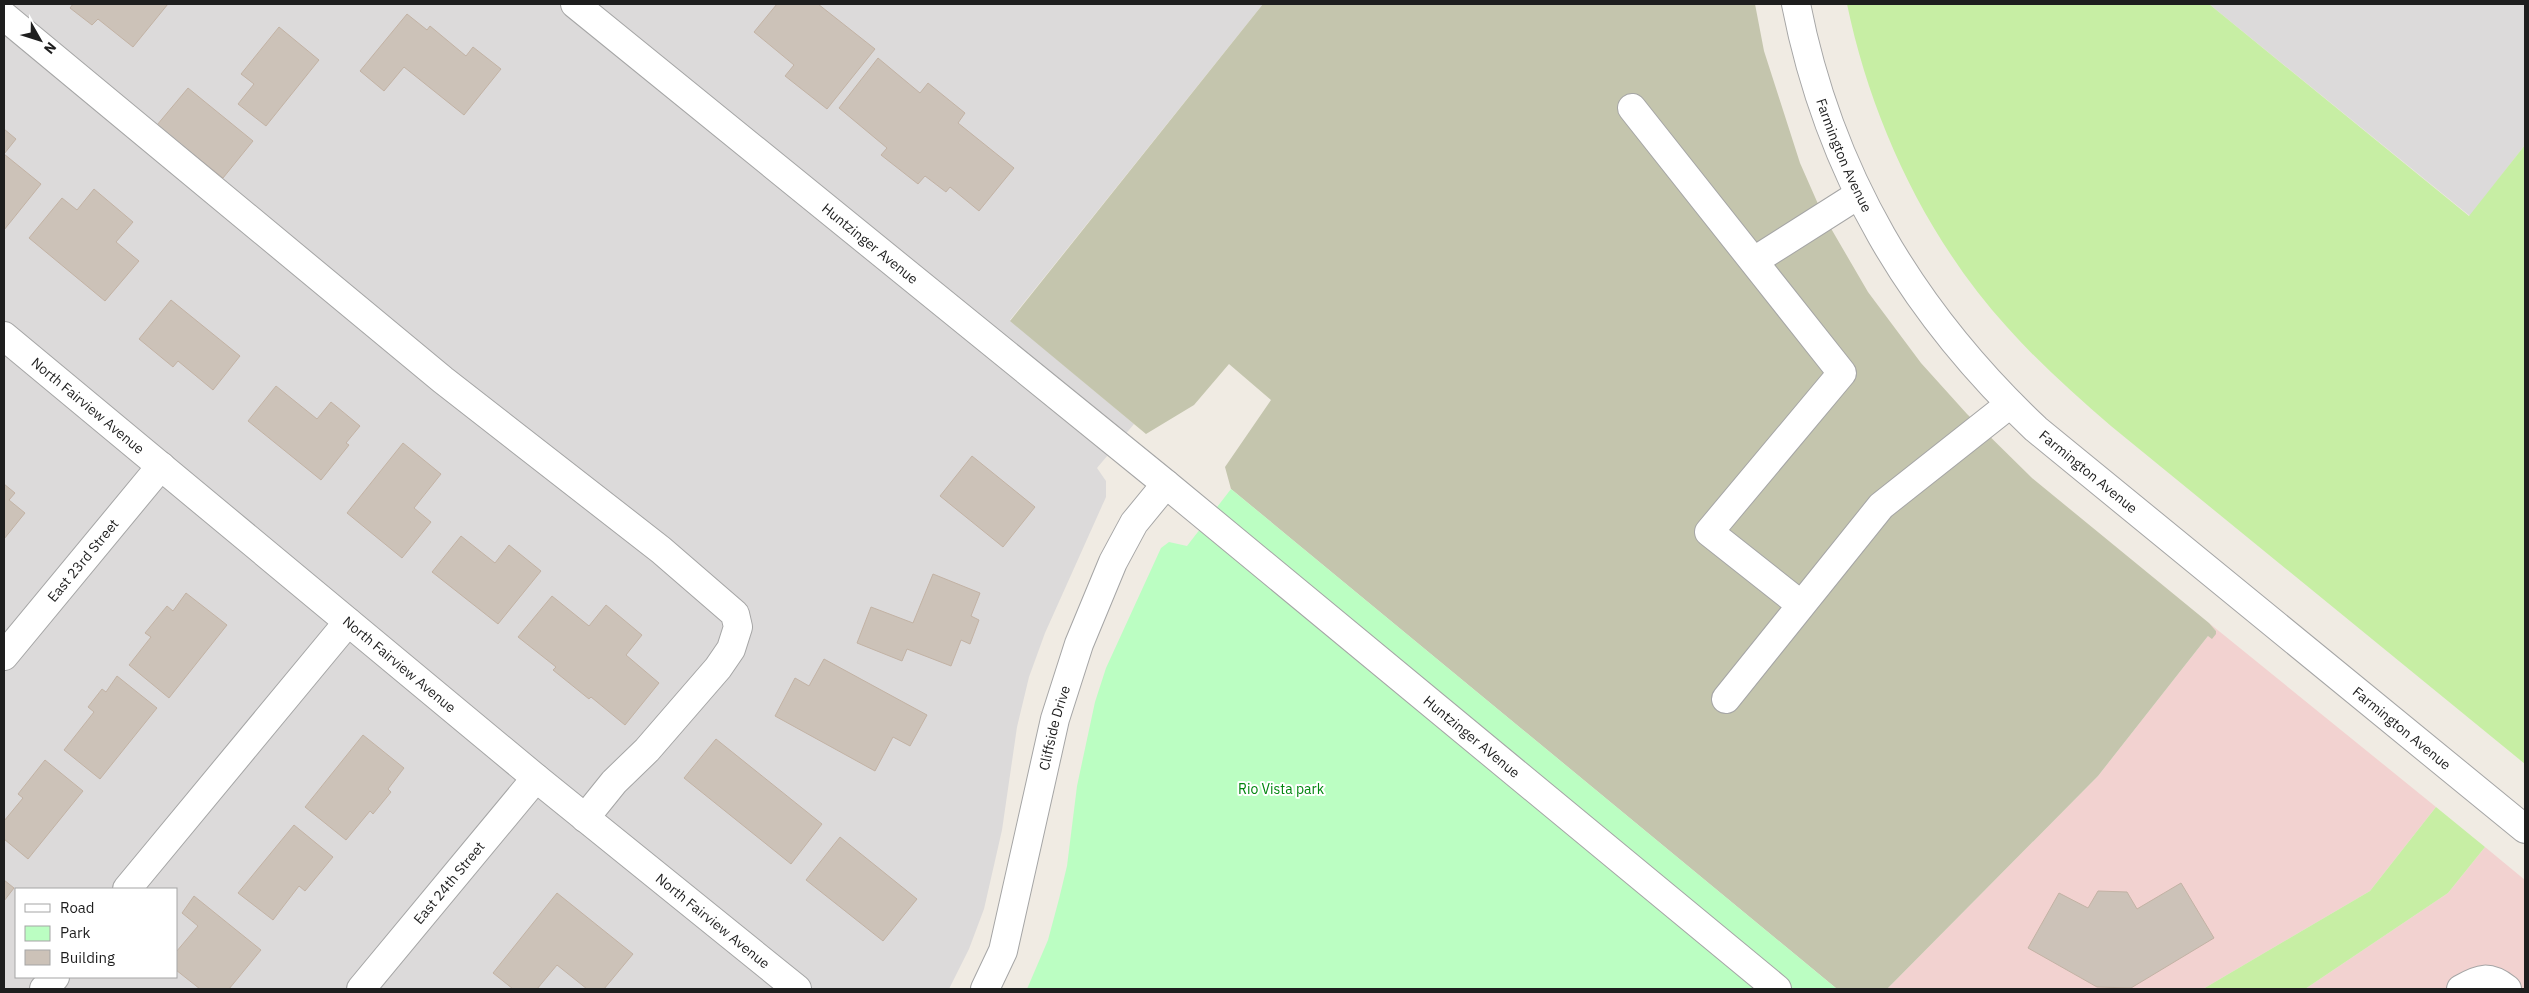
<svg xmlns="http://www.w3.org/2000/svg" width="2529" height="993" font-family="'IBM Plex Sans',sans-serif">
<rect width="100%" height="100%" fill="#f0ebe3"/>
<path fill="#dcdada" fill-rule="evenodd" d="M4,4h1259l-253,316 124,104 -37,44 9,13v16l-61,136 -16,44 -12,50 -15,103 -18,79 -15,40 -20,40h-945zM16,889h160v88h-160z
M2209,4h316v141l-55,71z"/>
<path fill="#f2d2d0" d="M2209,623l227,184 -66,84 -167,98h-316l211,-213 110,-140 8,-5z
M2485,847l40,33v109h-220l143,-96z"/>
<path fill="#c4c5ad" d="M1263,4h492l9,47 36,112 22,50 46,79 53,71 46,51 65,64 177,145 7,8v3l-4,5 -4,-3 -110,140 -211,213h-50l-606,-500 -6,-22 46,-67 -42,-36 -35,41 -48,29 -136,-113z"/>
<path fill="#c7eea4" d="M1847,4h362l260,212 56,-71v619l-414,-338c-36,-31 -72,-63 -104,-99 -81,-89 -136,-207 -160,-323z
M2436,807l49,40 -37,46 -143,96h-102l167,-98z"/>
<path fill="#bbfec2" d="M1231,489l606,500h-810l21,-49 11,-41 8,-33 10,-80 18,-84 11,-34 55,-120 8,-6 18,4z"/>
<path fill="#ccc2b8" stroke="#c2b2a4" d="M73,4h95l-35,43 -35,-28 -6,6 -22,-17z
M777,4h41l57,45 -48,60 -42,-33 9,-11 -40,-33z
M407,14l20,16 3,-4 36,30 7,-9 28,22 -37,46 -60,-48 -20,24 -24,-20z
M279,27l40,33 -53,66 -28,-22 16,-20 -13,-10z
M878,58l42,35 8,-10 37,30 -7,10 56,45 -35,43 -29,-24 -4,5 -21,-16 -7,8 -37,-29 6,-7 -48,-40z
M188,88l65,53 -30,37 -66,-53z
M4,129l12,10 -12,15 37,30 -37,46z
M94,189l39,33 -17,20 23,19 -34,40 -76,-63 33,-40 15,12z
M171,300l69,56 -27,34 -35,-29 -5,6 -34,-28z
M276,386l41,33 14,-17 29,24 -14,17 3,2 -28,35 -73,-59z
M403,443l38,31 -27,34 17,14 -29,36 -55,-45z
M972,456l63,51 -32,40 -63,-51z
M4,484l11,9 -6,7 16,13 -21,26z
M461,536l34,27 14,-18 32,26 -43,53 -66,-52z
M933,574l47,19 -9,23 8,4 -9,24 -9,-4 -10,26 -44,-17 -5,12 -45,-18 14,-36 42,16z
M186,593l41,32 -58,73 -40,-33 22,-28 -6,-4 22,-27 6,5z
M552,596l37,30 17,-21 36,30 -16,20 33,28 -34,42 -34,-28 -2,2 -36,-29 3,-3 -38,-30z
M824,659l103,56 -17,31 -17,-9 -18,34 -100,-55 20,-38 14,8z
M117,676l40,32 -57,71 -36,-29 30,-38 -6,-5 14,-18 4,3z
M363,735l41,33 -16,21 3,3 -18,22 -3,-3 -24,29 -41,-33z
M716,739l106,85 -31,40 -107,-86z
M45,760l38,31 -55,68 -24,-20v-18l19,-23 -5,-4z
M294,825l39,32 -28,34 -6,-5 -26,34 -35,-27z
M840,837l77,62 -34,42 -77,-61z
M4,880l10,8 -10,13z
M2181,883l33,55 -83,50 -34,-1 -69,-39 31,-55 29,15 10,-17 29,1 10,17z
M557,893l76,61 -29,35h-17l-30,-24 -20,24h-24l-20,-16z
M194,896l67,54 -32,39h-29l-24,-19v-18l22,-26 -16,-13z"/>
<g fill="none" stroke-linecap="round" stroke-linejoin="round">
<g stroke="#a5a5a5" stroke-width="30">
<g id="minor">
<path id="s1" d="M575,4l591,480 611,505"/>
<path id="s2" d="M1796,4c33,169 115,307 240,425l489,400"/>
<path d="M4,16l439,364 218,170 74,64 3,13 -7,22 -13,19 -71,82 -33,32 -29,36"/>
<path d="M1632,108l210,265 -133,159 91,72"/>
<path d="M1754,261l104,-66"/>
<path id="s3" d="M4,336l532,442 261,211"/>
<path id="s4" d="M4,656l157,-190"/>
<path d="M1726,699l155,-193 129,-102"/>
<path d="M127,889l221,-267"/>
<path d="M44,989l11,-12"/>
<path id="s5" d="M361,989l175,-211"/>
<path id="s6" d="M985,989l18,-38 52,-232 24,-75 34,-82 21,-39 32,-39"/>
<path d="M2461,989c19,-11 28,-14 46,0"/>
</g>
</g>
<use href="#minor" stroke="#fff" stroke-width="28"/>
</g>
<g text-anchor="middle" stroke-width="4" stroke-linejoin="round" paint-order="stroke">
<g font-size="14" fill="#1e1e1e" stroke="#fff">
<text dy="5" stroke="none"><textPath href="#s2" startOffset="159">Farmington Avenue</textPath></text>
<text dy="5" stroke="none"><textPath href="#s1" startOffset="380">Huntzinger Avenue</textPath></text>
<text dy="5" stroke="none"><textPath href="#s3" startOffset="109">North Fairview Avenue</textPath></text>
<text dy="5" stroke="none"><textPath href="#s2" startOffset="564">Farmington Avenue</textPath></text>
<text dy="5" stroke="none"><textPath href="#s4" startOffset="124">East 23rd Street</textPath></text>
<text dy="5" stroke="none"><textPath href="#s3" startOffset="514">North Fairview Avenue</textPath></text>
<text dy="5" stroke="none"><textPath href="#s6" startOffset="271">Cliffside Drive</textPath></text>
<text dy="5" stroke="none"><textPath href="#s2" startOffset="969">Farmington Avenue</textPath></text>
<text dy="5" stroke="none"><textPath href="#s1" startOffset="1158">Huntzinger AVenue</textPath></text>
<text dy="5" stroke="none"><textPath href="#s5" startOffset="138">East 24th Street</textPath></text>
<text dy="5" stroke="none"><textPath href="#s3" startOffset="919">North Fairview Avenue</textPath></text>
</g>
<g font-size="14" fill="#02850f" stroke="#fff">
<text x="1281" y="794">Rio Vista park</text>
</g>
</g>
<rect width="2529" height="993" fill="none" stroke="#1e1e1e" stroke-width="10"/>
<rect x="15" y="888" width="162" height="90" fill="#ffffff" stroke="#a5a5a5"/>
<rect x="25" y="904" width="25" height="8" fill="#ffffff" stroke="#a5a5a5"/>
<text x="60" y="913" font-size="15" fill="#1e1e1e">Road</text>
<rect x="25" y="926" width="25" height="15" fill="#bbfec2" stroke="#a5a5a5"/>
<text x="60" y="938" font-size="15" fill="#1e1e1e">Park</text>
<rect x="25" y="950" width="25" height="15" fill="#ccc2b8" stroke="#a5a5a5"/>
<text x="60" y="963" font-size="15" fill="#1e1e1e">Building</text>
<g transform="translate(40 40) rotate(129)" stroke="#ffffff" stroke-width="4" paint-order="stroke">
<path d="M0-4L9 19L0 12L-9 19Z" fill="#1e1e1e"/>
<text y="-8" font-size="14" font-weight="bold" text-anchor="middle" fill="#1e1e1e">N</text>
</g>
</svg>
